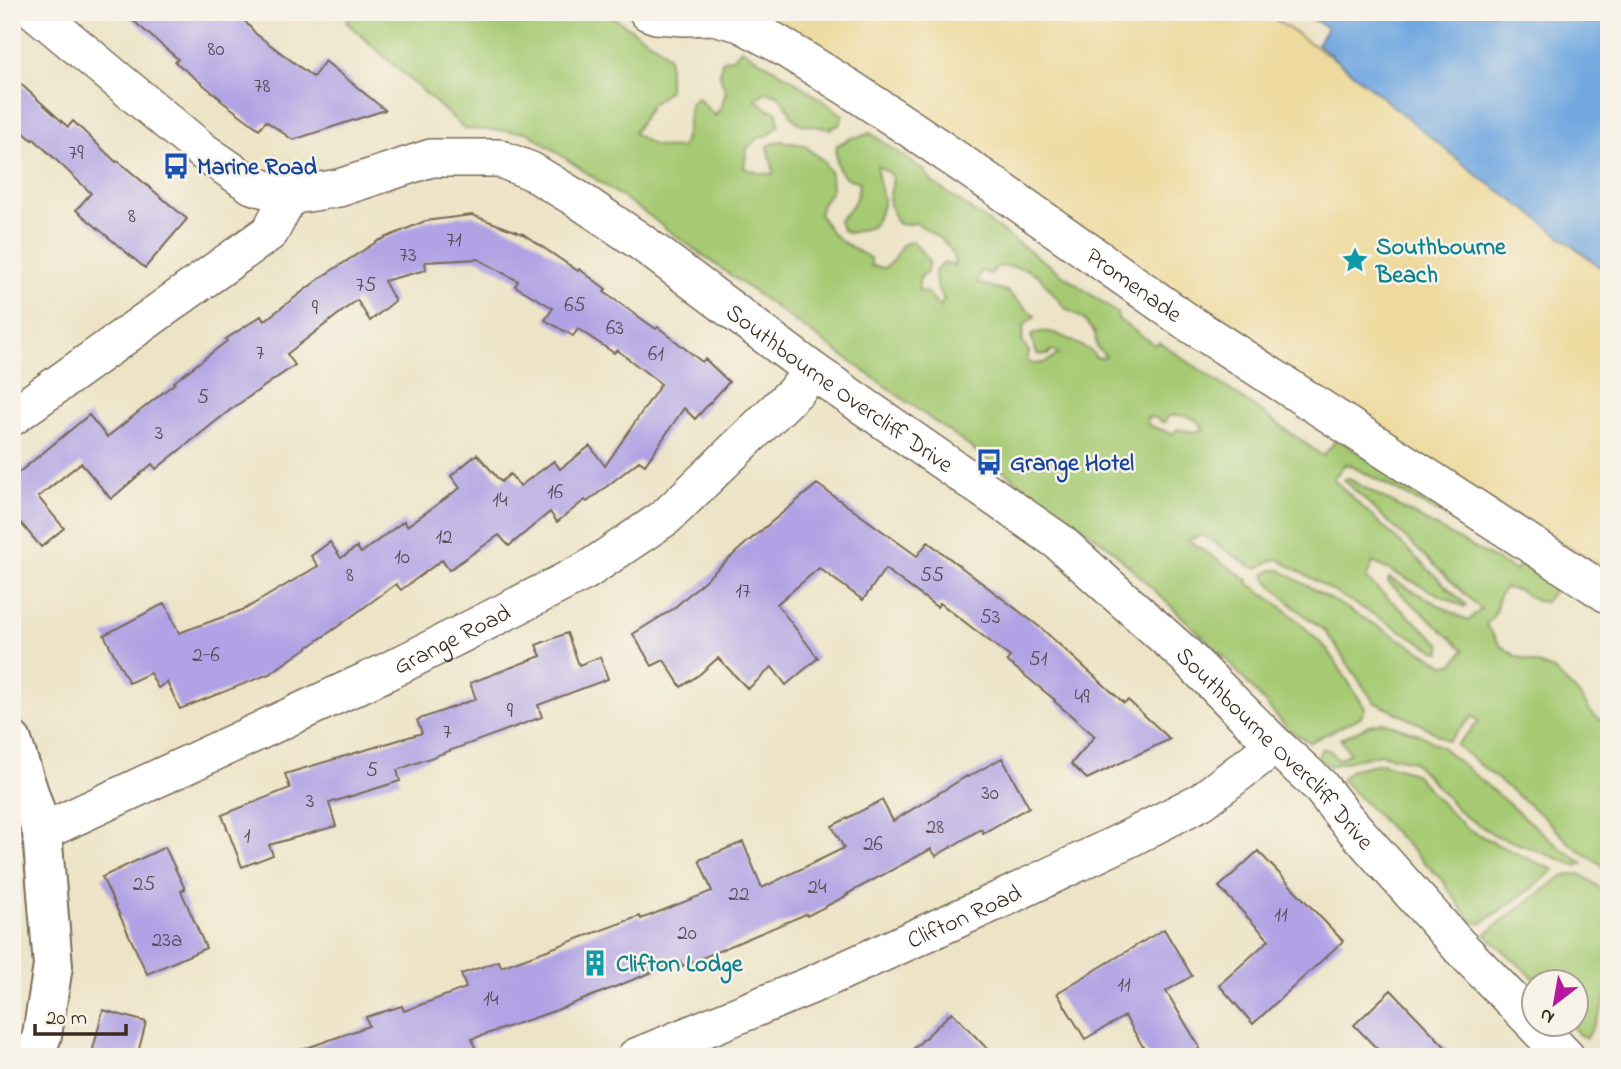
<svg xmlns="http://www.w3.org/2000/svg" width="1621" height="1069" font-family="'Indie Flower',sans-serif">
<rect width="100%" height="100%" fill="#f7f3e8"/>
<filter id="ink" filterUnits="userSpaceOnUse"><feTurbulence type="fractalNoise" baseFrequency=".0143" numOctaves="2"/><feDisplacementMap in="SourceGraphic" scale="14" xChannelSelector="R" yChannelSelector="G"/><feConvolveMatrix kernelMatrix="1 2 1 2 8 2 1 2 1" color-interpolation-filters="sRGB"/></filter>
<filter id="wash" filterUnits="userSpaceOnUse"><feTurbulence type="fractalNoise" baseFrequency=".00686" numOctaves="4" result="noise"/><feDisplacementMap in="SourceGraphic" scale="28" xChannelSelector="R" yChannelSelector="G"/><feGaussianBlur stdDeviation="1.57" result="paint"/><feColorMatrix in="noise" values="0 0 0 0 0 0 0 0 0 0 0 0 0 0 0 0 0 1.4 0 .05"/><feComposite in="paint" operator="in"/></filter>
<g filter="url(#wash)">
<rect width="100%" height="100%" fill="#ede4c7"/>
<path fill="#a6ca73" stroke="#707a48" stroke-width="2" fill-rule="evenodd" d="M353,12h252l55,36 9,10v32l-18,15 -17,28c18,13 25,17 48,14l5,-17 3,-26 7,-7 18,19 6,-9 5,-15 -6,-16 2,-15 12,-4 7,-8 52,31 50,35 -4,10 -9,4 -29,-5 -8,-6 -5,-10 -10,-13 -12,-3 -11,7 13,10 9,3 2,13 -9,9 -13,5 -10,9 -3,20 14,5 15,1c1,-15 -6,-17 -5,-28l12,-5 24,4 19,16 8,13 1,16 -10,14 -3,10c5,6 8,13 13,19 10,12 27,17 39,26v7l14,2 9,-9 8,-14 11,-4 16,20 -2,10 -7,7 -2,12 9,3 13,14 4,-7 -8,-15 -1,-14 9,-8 11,3c0,-23 -22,-31 -38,-43l-14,2 -6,-2c-3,-7 -8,-16 -8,-24 1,-10 6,-15 2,-25l-13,-8c-2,13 4,22 5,34 1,10 -7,19 -11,27l-22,6 -8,-3 -3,-10c13,-12 19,-20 20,-38 -4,-2 -8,-2 -12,-4 -11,-7 -12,-21 -10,-33l14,-7 9,-1 10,-4 55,38 7,11 185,131 1,6 37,26 4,-3 74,50 90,64 14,-17 138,90 -8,-1 -121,-65 -13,16 133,126 -2,2 -91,-45 -7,17 75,65v8l-5,-1 -158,-92 -6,1 -13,8 -7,-1 -49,-32 -15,5 60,40 -1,2 40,29 41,39 37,58 -4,9 -51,25 -20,-11 -64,-72 -118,-113 -446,-320 -11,-9 -124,-85 -62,-3 -119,-107zM1008,266l18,3 12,6 27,33 18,11 12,14 2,15 9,8 -3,2 -8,-1 -3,-6c-19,-7 -40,-28 -61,-15l6,18 11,1 3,-5 8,4c-10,7 -21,14 -32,6l2,-8 -7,-11 2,-16 11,-9 -29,-25 -29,-8 3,-12 11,3 6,-7zM1173,415c13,0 24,2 31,14l-10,3 -17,-3 -4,5 -25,-9 -1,-7 7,-1 10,6 3,-6z
M1347,478l169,93 5,-7 34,21v4l-10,13 -9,-1 -17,-11 -15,-2 -6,9 -2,15 -10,13 15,21 15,10 38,14 28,28 10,16 17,12v145l-41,-29 -23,-24 -89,-73 23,-23 -6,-6 -25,25 -28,-17 -46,-22 -48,-70 -32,-25 -27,-27 -2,-6 6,-4h9l165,95 8,-1 11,-14 -76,-68 1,-4 79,43 13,-12 -137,-129z
M1383,722l36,12 24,14 116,99 24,16 -6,3 -82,-31 -32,-20 -50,-54 -34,-7 -50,12 -11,-9 4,-9 9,3 6,9 13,-7 -10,-14 29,-14z
M1381,763l33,10 24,27 28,28 32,17 56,25 -22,18 -52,36 -11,-5 -26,-38 -102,-102 12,-10z
M1581,874l28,21v93l-10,28 -12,22 -8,-3 -9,-11h6v-42l-39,-1 -52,-47 78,-58z"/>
<path fill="#eeda9e" stroke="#94825e" stroke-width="2" d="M648,12h616l345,232v327l-420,-248 -414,-281z"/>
<path fill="#72a8e0" stroke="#56697f" stroke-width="2" d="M1301,12h308v262l-81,-63 -50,-35 -161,-132 10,-16z"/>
<g id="blocks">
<path fill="#b0a2e4" d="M123,12h114l19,22 57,43 12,-16 60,49 -92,30 -27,-19 -7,8 -39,-29 1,-1 -46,-37 3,-3z
M12,76l56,51 5,-6 43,41 2,-1 69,58 -42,49 -69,-58 15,-17 -57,-54 -2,1 -20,-18z
M472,215l51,19 55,37 1,-2 27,20 -2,3 52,37 2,-2 44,35 3,-3 24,23 -34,37 -11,-11 -39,57 -6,-4 -52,41 -2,-2 -28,22 -7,-10 -41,34 -10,-11 -50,35 -7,-10 -41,30 -5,-6 -56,41 -71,49 -89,35 -13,-27 -9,6 -8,-15 -21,10 -25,-48 61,-32 14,30 66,-24 73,-43 -7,-10 19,-14 11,16 16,-11 4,6 43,-32 3,5 53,-38 -9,-12 26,-22 24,28 9,-8 10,12 34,-25 6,8 30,-23 15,20 56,-82 -44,-34 -3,3 -36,-24 -5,7 -28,-16 8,-12 -38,-22 3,-5 -40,-22 -53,3 1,8 -42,11 11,20 -25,20 -13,-21 -70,54 8,11 -65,45 -74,59 -4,-5 -41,35 -30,-36 -43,34 26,31 -23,19 -26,-31 -3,3v-53l6,7 71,-58 18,22 68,-54 -1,-1 53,-41 -1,-2 35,-23 3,5 59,-45 55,-35 47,-20z
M817,484l100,72 11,-14 113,86 83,75 4,-3 42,39 -83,40 -16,-15 24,-28 -41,-35 1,-1 -48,-39 3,-4 -70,-54 -3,4 -52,-38 -22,31 -44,-32 -42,36 41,54 -32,27 -14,-18 -24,22 -30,-31 -18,16 -19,13 -17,-27 -12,6 -19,-32 40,-25 71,-64z
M567,633l12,32 21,-8 8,22 -70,26 4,12 -145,53 3,11 -71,22 7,23 -67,19 4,10 -31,12 -20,-52 68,-27 -5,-14 137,-41 -5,-13 59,-21 -6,-16 71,-27 -5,-11z
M1002,758l27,49 -46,26 -2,-4 -45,27 -5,-7 -84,45 1,1 -41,21 -1,-2 -123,52 -3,-5 -123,49 -85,29 6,18h-184l-1,-4 76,-27 -3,-9 36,-11 2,5 62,-23 -5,-14 38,-13 2,6 139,-51 1,3 71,-28 -13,-31 44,-18 19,46 82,-40 -12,-22 50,-26 11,21 74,-45 1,1z
M165,847l20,42 -4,2 25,57 -59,26 -45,-97z
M1258,851l85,90 -90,83 -34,-39 50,-45 -50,-53z
M1164,929l28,47 -26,15 34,57 -15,9h-36l-24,-41 -40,23 -28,-46z
M1391,990l64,67h-70l-31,-32z
M103,1010l43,12 -9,35h-46z
M952,1012l43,45h-90z"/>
</g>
</g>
<g filter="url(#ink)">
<use href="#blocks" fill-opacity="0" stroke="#796b59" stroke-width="2"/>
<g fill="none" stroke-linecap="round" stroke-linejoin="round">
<g stroke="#796b59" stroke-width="40">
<g id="minor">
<path id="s1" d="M36,12l168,140 48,33 37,11 50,-8 92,-30h67l33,13 48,29 62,42 172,129 245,170 126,113 91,91 44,40 26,33 114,128 75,77"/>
<path id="s2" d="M648,12l8,3 29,2 28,-1 27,7 35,19 74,46 68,45 88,60 184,130 420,272"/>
<path d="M12,417l258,-185 19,-36"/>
<path id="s3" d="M42,832l342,-159 202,-102 80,-54 131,-127 16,-19"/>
<path d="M1534,1024l32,33"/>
<path id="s4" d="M636,1057l173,-71 195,-88 126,-60 72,-37 73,-56"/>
</g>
</g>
<g stroke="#796b59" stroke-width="42">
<path id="major" d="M12,741l30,91 11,134 -11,69 -7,22"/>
</g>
<use href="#minor" stroke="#fff" stroke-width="37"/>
<use href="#major" stroke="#fff" stroke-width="38"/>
</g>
</g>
<defs>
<g id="bus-bare" transform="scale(2.1)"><path d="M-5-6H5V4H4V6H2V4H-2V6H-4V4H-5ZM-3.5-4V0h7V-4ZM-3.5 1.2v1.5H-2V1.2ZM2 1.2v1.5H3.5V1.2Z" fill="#1a4fb4" stroke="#f7f3e8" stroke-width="2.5" paint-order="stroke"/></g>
<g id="sight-bare" transform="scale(2.1)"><path d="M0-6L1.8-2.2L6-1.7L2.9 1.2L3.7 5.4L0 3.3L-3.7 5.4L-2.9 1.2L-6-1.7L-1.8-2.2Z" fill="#0f9aa8" stroke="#f7f3e8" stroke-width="2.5" paint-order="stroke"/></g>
<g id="building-bare" transform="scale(2.1)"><path d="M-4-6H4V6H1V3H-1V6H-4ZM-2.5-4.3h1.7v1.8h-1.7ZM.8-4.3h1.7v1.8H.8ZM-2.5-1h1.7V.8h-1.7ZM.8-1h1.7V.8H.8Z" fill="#0f9aa8" stroke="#f7f3e8" stroke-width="2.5" paint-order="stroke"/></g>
</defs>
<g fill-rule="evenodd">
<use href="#bus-bare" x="176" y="166"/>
<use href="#sight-bare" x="1355" y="260"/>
<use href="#bus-bare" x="989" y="462"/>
<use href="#building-bare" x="595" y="963"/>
</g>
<g text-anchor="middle" stroke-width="5" stroke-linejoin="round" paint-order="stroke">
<g font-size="21" fill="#584850">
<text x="216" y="55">80</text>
<text x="262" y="92">78</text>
<text x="76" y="159">79</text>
<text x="132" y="222">8</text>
<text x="454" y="246">71</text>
<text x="408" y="261">73</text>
<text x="366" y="291">75</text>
<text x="575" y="311">65</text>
<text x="315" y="314">9</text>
<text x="615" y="334">63</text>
<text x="260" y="359">7</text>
<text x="656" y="360">61</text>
<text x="203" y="403">5</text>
<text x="159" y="439">3</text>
<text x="555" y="498">16</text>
<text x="500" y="506">14</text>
<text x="444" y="543">12</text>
<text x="402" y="563">10</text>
<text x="350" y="581">8</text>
<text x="932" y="581">55</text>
<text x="743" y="597">17</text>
<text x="990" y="623">53</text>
<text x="206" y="661">2-6</text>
<text x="1038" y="665">51</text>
<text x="1082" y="703">49</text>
<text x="510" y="717">9</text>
<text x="447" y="738">7</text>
<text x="372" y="776">5</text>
<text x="990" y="799">30</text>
<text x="310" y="807">3</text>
<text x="935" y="833">28</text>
<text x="247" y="842">1</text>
<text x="873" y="850">26</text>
<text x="144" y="890">25</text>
<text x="817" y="893">24</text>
<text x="739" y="900">22</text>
<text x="1281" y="921">11</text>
<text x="687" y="939">20</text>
<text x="167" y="946">23a</text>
<text x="1124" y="991">11</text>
<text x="491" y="1005">14</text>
</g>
<g font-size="24" font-weight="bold" fill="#164399" stroke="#f7f3e8" text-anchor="start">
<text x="197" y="174">Marine Road</text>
<text x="1010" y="470">Grange Hotel</text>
</g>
<g font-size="24" font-weight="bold" fill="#0d838f" stroke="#f7f3e8" text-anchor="start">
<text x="1376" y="254">Southbourne<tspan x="1376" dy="28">Beach</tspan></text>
<text x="616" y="971">Clifton Lodge</text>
</g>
<g font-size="24" fill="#3b2a1e" stroke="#f7f3e8">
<text dy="8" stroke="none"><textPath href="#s2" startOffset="567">Promenade</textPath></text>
<text dy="8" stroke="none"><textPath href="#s1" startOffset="943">Southbourne Overcliff Drive</textPath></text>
<text dy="8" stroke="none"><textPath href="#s3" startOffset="453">Grange Road</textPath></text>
<text dy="8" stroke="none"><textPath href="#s1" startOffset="1510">Southbourne Overcliff Drive</textPath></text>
<text dy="8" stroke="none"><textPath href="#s4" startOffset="357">Clifton Road</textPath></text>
</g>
</g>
<rect width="1621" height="1069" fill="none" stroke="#f7f3e8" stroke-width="42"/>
<g transform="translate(1555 1003) rotate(211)"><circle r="33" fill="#f7f3e8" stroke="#aca397" stroke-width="2"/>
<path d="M0-5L12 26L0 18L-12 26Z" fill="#b5179e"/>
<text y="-10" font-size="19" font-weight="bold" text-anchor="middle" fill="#3b2a1e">N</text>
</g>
<path d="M35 1024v10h91v-10" fill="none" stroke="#3b2a1e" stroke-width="3.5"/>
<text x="46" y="1024" font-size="21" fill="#3b2a1e" stroke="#f7f3e8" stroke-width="5" paint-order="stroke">20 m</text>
</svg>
